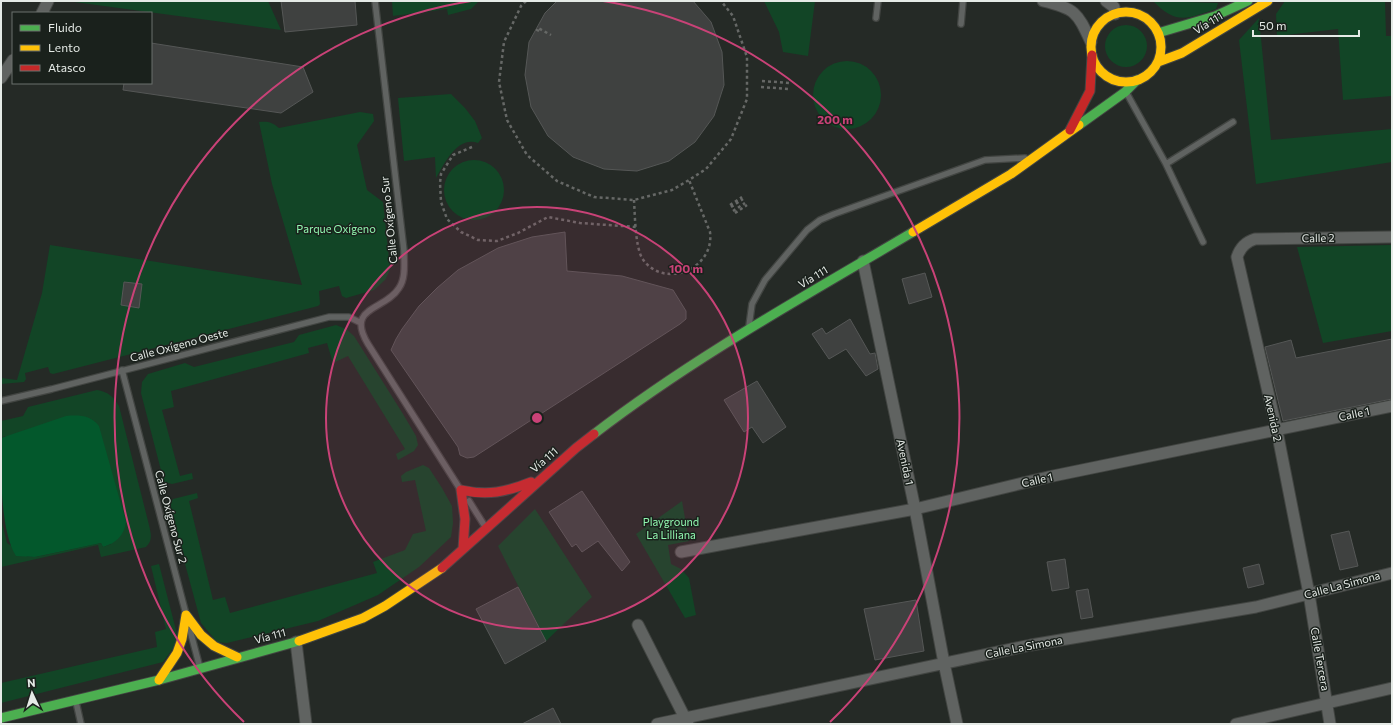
<svg xmlns="http://www.w3.org/2000/svg" width="1393" height="725" font-family="Commissioner,sans-serif">
<rect width="100%" height="100%" fill="#252a26"/>
<path fill="#124526" d="M67,1h201l13,29z
M392,1h87l-8,8 -23,6 -1,-6 -54,7z
M764,1h51l-7,55 -25,-4 -4,-20z
M1153,1l65,2 -2,6c-28,9 -39,17 -63,-8z
M1285,1h100l1,35h6v60l-49,4 -5,-71 -61,7 -1,-22z
M1259,18l12,122 121,-11v33l-136,22 -17,-144z
M1105 46a21 21 0 1 1 42 0a21 21 0 1 1-42 0Z
M813 95a34 34 0 1 1 68 0a34 34 0 1 1-68 0Z
M451,94l14,14 10,13 7,17 -4,5c-21,-7 -33,20 -42,35l-1,-21 -31,4 -6,-63z
M360,112l13,2 1,7 -17,24 10,45 16,12 7,67 -2,5 -3,6 -11,10 -28,8 -4,-2 -3,-10 -20,5 1,13 -2,2 -265,68 -3,-1 -2,-6 -23,6 1,6 -2,3 -23,2v-6l16,2 25,-87 8,-48 252,40 -30,-101 -13,-62c9,-1 13,0 20,6z
M444 190a30 30 0 1 1 60 0a30 30 0 1 1-60 0Z
M1392,245v86l-69,12 -26,-96z
M336,325l10,4 8,7 49,78 13,22 2,9 -4,6 -16,9 -2,-6 9,-5 -57,-93 -15,7 -6,-20 -19,5 1,5 -138,38 3,16 -12,3 18,66 12,-3 1,6 -21,5 -8,-2 -23,-89 1,-11 6,-8 37,-11 9,4 100,-25 5,-7z
M97,390c11,2 16,6 22,16l30,119c2,9 4,15 -3,22l-45,10 -3,-12 -97,22v-48l6,24 21,14h7l66,-14 2,4 8,-3 -106,-108 -4,2v-17l22,-5 5,-9z
M423,465l6,3 13,20 10,18 1,17 -2,14 -32,30 -41,28 -60,26 -91,22 -10,-1 -16,-19 -30,-111 -1,-8 3,-5 24,-6 1,5 -9,3 24,99 12,-3 5,16 147,-40 -4,-11 32,-12 8,-16 13,-3 -11,-51 -13,2 -1,-6 5,-4z
M682,501l7,40 -21,4 3,19 10,5 8,9 7,37 -11,3 -49,-84z
M535,509l57,88 -46,44 -48,-95z
M159,564l18,70v9l-14,19 -162,41v-20l156,-36 -2,-15 11,-3 -15,-63z"/>
<path fill="#03582c" d="M66,416c14,-1 24,-1 33,10l27,96c-2,14 -10,21 -23,25l-2,-4 -66,14 -19,-1c-16,-25 -15,-85 -15,-118z"/>
<path fill="#3f4140" stroke="#555756" d="M281,1h74l2,24 -72,7z
M557,1h136l18,21 11,30 2,33 -10,31 -19,26 -26,19 -32,10 -33,-2 -31,-12 -25,-21 -17,-29 -6,-32 4,-33 16,-29z
M151,43l152,24 10,25 -32,21 -158,-23 1,-7h27z
M565,232l2,39 55,5 51,14 13,21v8l-6,5 -206,133 -7,1 -7,-3 -2,-8 -67,-97 5,-11 6,-10 17,-23 18,-18 21,-18 40,-22 34,-11z
M925,273l7,24 -23,7 -7,-25z
M124,282l18,2 -3,24 -18,-3z
M850,319l20,35 5,-1 3,16 -12,7 -20,-27 -17,10 -17,-25 10,-6 4,6z
M1392,339v60l-109,22 -18,-74 26,-7 5,18z
M757,381l29,46 -23,16 -11,-16 -8,5 -20,-32z
M582,491l48,71 -8,9 -24,-30 -16,11 -6,-8 -4,3 -23,-35z
M1349,531l9,35 -18,4 -9,-35z
M1065,559l4,29 -17,3 -5,-29z
M1259,564l5,20 -16,4 -5,-20z
M518,587l28,54 -41,23 -29,-55z
M1088,589l5,28 -12,2 -5,-28z
M916,600l8,51 -49,9 -11,-51z
M553,708l8,16h-39z"/>
<g fill="none" stroke-linecap="round" stroke-linejoin="round">
<g stroke="#424542" stroke-width="8">
<path id="lane" d="M375,1l29,250c0,12 2,27 -5,37 -14,23 -54,18 -31,56l92,145
M876,18l2,-17
M961,24l2,-23
M1126,92l40,72 37,78
M1166,164l67,-42
M749,326l3,-22 13,-24 42,-50 13,-10 14,-6 151,-54 40,-2
M122,370l64,244
M1,401l51,-12 277,-72h20l12,6
M469,501l17,27
M190,630l10,38
M76,702l5,22"/>
</g>
<g stroke="#424542" stroke-width="13">
<path id="street" d="M1043,1c33,8 34,11 48,41
M1106,1l8,6 1,7
M42,13l6,-12
M1,78l12,-18
M863,261l52,248 29,154 13,61
M681,552l234,-43 133,-32 344,-71
M638,625l50,99
M296,642l10,82
M657,724l374,-79 225,-38 136,-34
M1236,724l156,-36
M1330,724l-21,-130 -32,-163 -40,-174c3,-9 8,-15 18,-18l137,-2"/>
</g>
<g stroke="#424542" stroke-width="11">
<path id="fast" d="M1158,33l57,-17 33,-15
M1079,125l46,-33 12,-12
M594,434c100,-77 211,-138 319,-202
M1,718l158,-38 140,-39"/>
</g>
<g stroke="#424542" stroke-width="11">
<path id="slow" d="M1091 47a35 35 0 1 1 70 0a35 35 0 1 1-70 0Z
M1158,62l24,-9 86,-52
M913,232l98,-58 68,-49
M186,615l15,20 13,11 23,11
M299,641l64,-23 22,-12 57,-38
M159,680l18,-27 5,-14 4,-24"/>
</g>
<g stroke="#424542" stroke-width="11">
<path id="jam" d="M1070,130l20,-39 2,-36
M461,490c27,6 45,2 70,-8
M461,490l4,29 -2,30
M442,568l134,-120 18,-14"/>
</g>
<path stroke="#666866" stroke-width="2.5" stroke-dasharray="3 3" stroke-linecap="butt" d="M526,1l-5,5 -17,36 -5,40 8,38 20,35 30,26 37,16 40,3 38,-10 17,-10 17,-11 25,-30 16,-40v-42l-14,-41 -12,-15
M539,31l-2,-1 1,-2 13,7
M762,81l28,2
M761,87l28,2
M472,147l-19,8 -12,19 -1,9 1,19 6,17 14,13 17,8 19,1 21,-8 30,-16 32,6 56,4
M634,200c1,15 1,45 8,58 20,32 73,12 68,-26l-21,-52
M730,205l12,-8
M731,207l12,-8
M733,211l12,-8
M735,213l12,-8"/>
<use href="#lane" stroke="#606361" stroke-width="5.5"/>
<use href="#street" stroke="#606361" stroke-width="11"/>
<use href="#fast" stroke="#4caf50" stroke-width="9"/>
<use href="#slow" stroke="#ffc107" stroke-width="9"/>
<use href="#jam" stroke="#c62828" stroke-width="9"/>
</g>
<circle cx="537" cy="418" r="211" fill="#c94277" fill-opacity=".12"/>
<g fill="none" stroke="#c94277" stroke-width="2">
<circle cx="537" cy="418" r="211"/>
<path d="M244 722A422 422 0 0 1 471 1M603 1A422 422 0 0 1 830 722"/>
</g>
<g text-anchor="middle" stroke-width="3" stroke-linejoin="round" paint-order="stroke">
<g font-size="11" fill="#e5eae6" stroke="#1a211c">
<text transform="translate(1208 23) rotate(-31)" y="4">Vía 111</text>
<text transform="translate(389 220) rotate(-96)" y="4">Calle Oxígeno Sur</text>
<text transform="translate(1318 238) rotate(-1)" y="4">Calle 2</text>
<text transform="translate(813 277) rotate(-31)" y="4">Vía 111</text>
<text transform="translate(179 345) rotate(-15)" y="4">Calle Oxígeno Oeste</text>
<text transform="translate(1354 414) rotate(-12)" y="4">Calle 1</text>
<text transform="translate(1273 418) rotate(78)" y="4">Avenida 2</text>
<text transform="translate(544 460) rotate(-41)" y="4">Vía 111</text>
<text transform="translate(905 462) rotate(78)" y="4">Avenida 1</text>
<text transform="translate(1037 480) rotate(-13)" y="4">Calle 1</text>
<text transform="translate(171 517) rotate(75)" y="4">Calle Oxígeno Sur 2</text>
<text transform="translate(1342 585) rotate(-15)" y="4">Calle La Simona</text>
<text transform="translate(270 636) rotate(-15)" y="4">Vía 111</text>
<text transform="translate(1024 647) rotate(-11)" y="4">Calle La Simona</text>
<text transform="translate(1320 659) rotate(80)" y="4">Calle Tercera</text>
</g>
<g font-size="11" fill="#91f8b0" stroke="#1a211c">
<text x="336" y="233">Parque Oxígeno</text>
<text x="671" y="526">Playground<tspan x="671" dy="13">La Lilliana</tspan></text>
</g>
</g>
<circle cx="537" cy="418" r="6" fill="#c94277" stroke="#1a211c" stroke-width="2"/>
<g font-size="12" text-anchor="middle" font-weight="bold" fill="#c94277" stroke="#1a211c" stroke-width="3" stroke-linejoin="round" paint-order="stroke">
<text x="835" y="124">200 m</text>
<text x="686" y="273">100 m</text>
</g>
<rect width="1393" height="725" fill="none" stroke="#e5eae6" stroke-width="4"/>
<rect x="12" y="12" width="140" height="72" fill="#1a211c" stroke="#6b716d"/>
<rect x="20" y="25" width="20" height="6" fill="#4caf50" stroke="#6b716d"/>
<text x="48" y="32" font-size="12" fill="#e5eae6">Fluido</text>
<rect x="20" y="45" width="20" height="6" fill="#ffc107" stroke="#6b716d"/>
<text x="48" y="52" font-size="12" fill="#e5eae6">Lento</text>
<rect x="20" y="65" width="20" height="6" fill="#c62828" stroke="#6b716d"/>
<text x="48" y="72" font-size="12" fill="#e5eae6">Atasco</text>
<g transform="translate(32 693) rotate(356)" stroke="#1a211c" stroke-width="3" paint-order="stroke">
<path d="M0-3L7 15L0 10L-7 15Z" fill="#e5eae6"/>
<text y="-6" font-size="11" font-weight="bold" text-anchor="middle" fill="#e5eae6">N</text>
</g>
<path d="M1253 30v6h106v-6" fill="none" stroke="#e5eae6" stroke-width="2"/>
<text x="1259" y="30" font-size="12" fill="#e5eae6" stroke="#1a211c" stroke-width="3" paint-order="stroke">50 m</text>
</svg>
